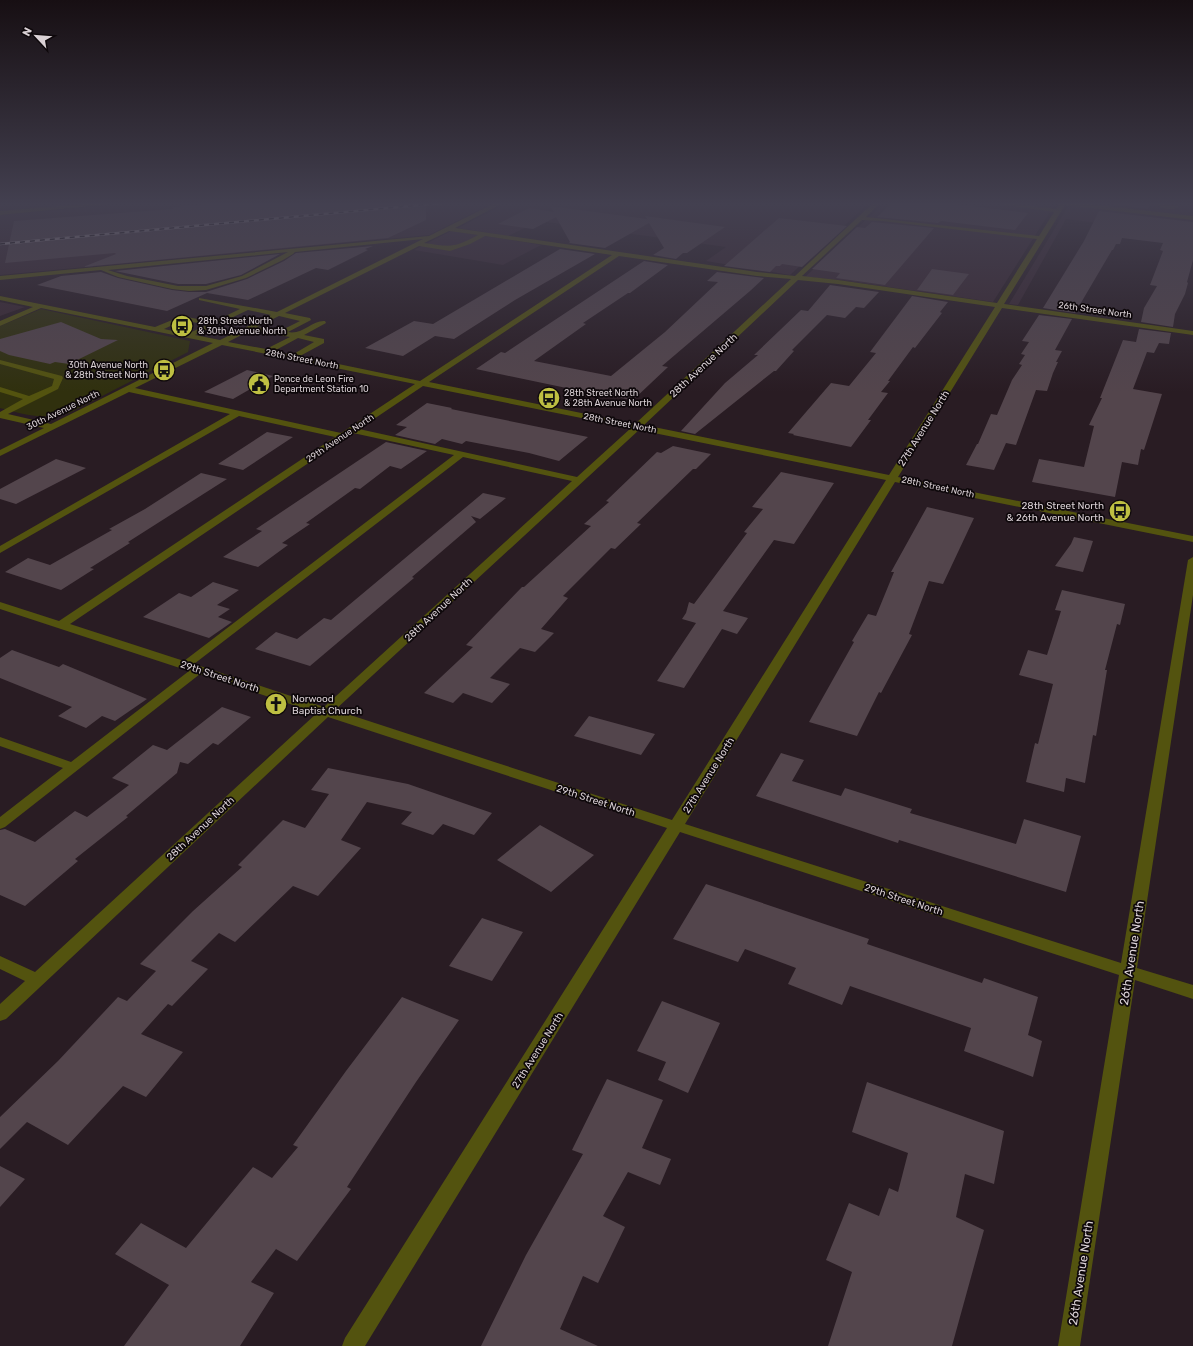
<svg xmlns="http://www.w3.org/2000/svg" width="1193" height="1346" font-family="Rubik,sans-serif">
<rect width="100%" height="100%" fill="#291c23"/>
<path fill="#392731" d="M0,203h99l-99,8z
M137,203h356l-64,32 -429,40v-60z
M507,203h362l-79,72 -84,-14 20,-14 -187,-26 -31,15 -50,-8z
M884,203h168l3,1 -62,98 -153,-22 -35,-3z
M1079,203h114v13z
M1069,205l124,14v16l-127,-16 -48,86 -9,-1z
M451,231l60,9 30,5 -38,20 -89,-15z
M0,302l25,5 -25,9z"/>
<path fill="#30300e" d="M41,309l149,32 -2,11 -119,61c-26,7 -43,2 -69,-5v-82z"/>
<path fill="#53454c" d="M219,203h207v17l-38,18 -305,29 33,-13 -1,-1 -110,10 9,-42 159,-12v-2z
M892,203h64l-1,1 73,9 -13,17 -74,-9 -3,2 -61,-6z
M1103,203h47l-2,6z
M550,206l97,13 -2,-3 80,11 -38,26h-4l-7,6 -23,-4 11,-7 -15,-25 -44,25 -36,-5 1,-1 -14,-25 -23,12 -35,-5 31,-16 25,4z
M1099,211l94,11v38l-6,22 1,1 -3,11 -10,20 -2,13 -32,-5 3,-14 13,-22 -7,-1 13,-34 -3,-1 3,-7 -41,-5 -2,6h-4l-3,6h-1l-37,63 -32,-5 41,-67z
M779,218l68,8 -45,41 -20,-3 -2,2h-4l-6,6 -46,-6z
M872,222l62,6 -49,57 -49,-7 4,-5 -28,-4 45,-42 8,1z
M373,246l-8,3 3,1 -40,20 -12,-2 -68,32 -41,-7 -40,18 -130,-26 24,-9 40,-4 17,6 54,12 17,2h17l41,-13 37,-18 12,-8z
M560,249l35,5 -80,46 -61,39 -19,-3 -32,20 -38,-8 49,-27 19,3z
M280,254l-39,21 -35,9h-28l-63,-13z
M644,261l24,4 -38,28h-2l-45,30 3,1 -52,37 77,15 54,-44 53,-50 -11,-1 10,-9 47,6 -14,13 -88,75 6,1 -35,33 -57,-10 -100,-21 25,-17 4,1 15,-10z
M932,269l37,5 -16,21 -36,-5z
M830,285l49,7 -15,16 -8,-1 -11,11 -18,-3 -35,35 2,1 -18,20h-2l-79,63 -14,-3 44,-48 33,-28h-4l47,-45 7,1z
M912,296l36,6 -8,10 2,1 -27,35 -2,-1 -25,34h2l-9,11 7,1 -20,27h3l-20,27 -58,-12 1,-1 -6,-1 43,-50 18,3 27,-33 -6,-1z
M1039,315l33,4 -17,31 7,1 -6,11h2l-5,11 -6,18 -11,-1 -20,55 -10,-2 -12,27 -28,-5 11,-21h1l13,-30 6,1 15,-35 10,-15 -3,-1 6,-9 -4,-1 8,-12 -7,-1z
M61,322l40,17 17,1 -49,24 -14,-2 -5,2 -41,-9 -9,-4v-12z
M1139,329l32,4 -2,11 -10,-1 -5,10 -7,-1 -14,37 29,5 -18,56 -3,-1 -3,16 -16,-3 -7,35 -83,-15 7,-23 45,8 10,-41 -5,-1 13,-27h-2l23,-58 13,2z
M247,370l26,6 -40,23 -29,-7z
M427,403l25,5 -1,1 137,28 -29,24 -30,-8 -63,-12 -4,3 -20,-5 -7,5 -40,-9 12,-8 -11,-2z
M267,432l26,5 -50,33 -25,-6z
M386,442l41,9 -26,18 -11,-3 -30,23 -5,-1 -49,35 4,1 -28,19 6,2 -30,22 -35,-10 39,-26 -6,-2z
M673,446l38,8 -15,15h-3l-56,54 4,1 -26,25 -4,-1 -48,48 5,2 -27,31 13,4 -19,19 -15,-4 -30,30 20,6 -18,19 -29,-10 -10,10 -29,-10 49,-46 -7,-2 56,-58h2l67,-61 -7,-2 25,-22 -3,-1 51,-49 4,1z
M56,459l30,9 -70,36 -16,-5v-10z
M781,472l53,11 -40,61 -20,-4 -51,71 25,7 -11,16 -15,-5 -38,59 -27,-7 39,-58 -14,-4 4,-6 3,-11 5,2 53,-71 -3,-1 19,-23 -11,-2z
M201,473l26,6 -99,63 2,1 -40,25 4,1 -33,21 -56,-18 23,-14 22,7 62,-35 -3,-1 36,-20z
M483,493l23,5 -26,21 -9,-3 5,6 -64,55 2,1 -104,88 -55,-17 21,-17 21,7 27,-21 7,2z
M927,507l47,11 -31,66 -14,-3 -20,53 3,1 -31,58 -2,-1 -22,44 -48,-14 45,-80 -2,-1 16,-27 8,2 18,-44h-3z
M1074,537l19,4 -10,31 -28,-6 16,-22z
M213,582l26,8 -22,15 13,4 -12,8 14,5 -23,16 -66,-21 36,-24 12,4z
M1062,590l63,14 -5,21 -3,-1 -12,46h2l-11,66 -3,-1 -8,48 -19,-5 -2,14 -38,-10 9,-39 3,1 15,-60 -34,-9 9,-25 19,5 14,-44 -6,-1z
M12,650l47,17 4,-3 84,35 -32,22 -13,-5 -16,12 -28,-12 14,-9 -72,-29v-20z
M222,707l29,10 -33,28 -5,-2 -25,21 -8,-2 -3,11 -51,43 2,1 -53,42 3,2 -53,45 -25,-11v-65l5,-1 30,13 40,-31 12,6 42,-32 -17,-7 41,-33 14,5z
M589,716l66,18 -14,21 -67,-19z
M781,753l23,7 -12,21 49,15 4,-8 67,21 -2,4 106,31 8,-25 57,17 -15,56 -167,-52 -1,3 -142,-47z
M328,768l80,16 84,29 -18,22 -31,-11 -10,11 -32,-11 11,-12 -45,-10 -26,38 20,8 -43,48 -25,-10 -58,56 -16,-9 -28,28 17,8 -36,37 -4,-2 -27,30 42,18 -37,45 -23,-11 -55,59 -41,-23 -27,27v-32l58,-56 60,-64 9,4 29,-30 -16,-7 53,-53 49,-44 -4,-2 45,-45 22,8 24,-34 -18,-4z
M540,825l54,30 -43,37 -54,-32z
M706,884l163,55 -2,5 115,39 2,-5 54,19 -10,38 14,6 -9,36 -69,-26 7,-23 -121,-42 -8,19 -54,-21 8,-16 -51,-19 -7,13 -65,-23z
M482,918l41,14 -31,49 -43,-15z
M402,997l57,23 -43,62 -69,105 4,2 -54,72 -21,-12 -25,33 23,11 -34,53h-116l45,-61 -54,-31 26,-31 45,25 67,-81 19,11 26,-31 -5,-2 53,-74z
M662,1001l58,22 -32,70 -30,-13 8,-18 -29,-11z
M607,1079l56,21 -21,48 29,11 -11,26 -32,-13 -25,44 22,11 -27,56 -15,-7 -23,53 38,17h-117l45,-91 57,-101 -11,-4z
M867,1082l137,49 -10,53 -29,-10 -9,43 28,13 -32,116h-124l24,-74 -26,-12 23,-57 30,13 10,-28 9,4 10,-39 -56,-21z
M0,1166l25,13 -25,28z"/>
<g fill="none" stroke-linecap="round" stroke-linejoin="round">
<path fill="#53530f" fill-rule="evenodd" d="M95,203h26l-121,12v-4z
M495,203h8l-48,25 302,44 38,4 78,-73h7l-14,14 173,19 15,-24 -63,-9h18l47,6 4,-6h21l112,13v4l-128,-15 -61,99 189,27v4l-191,-27 -104,169 295,59v6l-298,-60 -210,342 436,139 67,-403 5,-3v38l-56,373 56,17v14l-58,-19 -55,366h-22l61,-371 -439,-143 -315,514h-23l3,-8 322,-510 -339,-111 -322,302 -6,2v-17l25,-23 -25,-12v-13l35,16 282,-259 -117,-39 -195,153 -5,2v-12l63,-49 -63,-22v-9l71,25 118,-91 -189,-62v-7l59,19 276,-184 -96,-21 -239,137v-7l230,-132 -101,-22 -129,64v-6l44,-22 -44,-10v-6l23,-13 -23,-7v-5l29,9 23,-10 2,-7 -54,-15v-4l62,16 1,2 -5,11 -50,25 43,10 162,-81 -172,-35 -41,18v-5l33,-14 -33,-7v-4l155,31 27,-11 31,6 27,-13 -41,-9v-2l78,14 146,-73 -128,13 -2,2 -10,6 -37,18 -40,12 -17,1 -17,-2 -54,-12 -17,-7 -101,10v-4l429,-40zM862,220l20,1 155,18 -40,64 -159,-23 -36,-4zM449,231l29,4c-24,13 -27,12 -54,8zM485,236l127,19 -192,126 -120,-25 24,-13v-4l-20,-4 22,-12 -1,-2c-13,-1 -22,14 -37,11l23,-12 -1,-2 -25,-5 134,-67 31,5 20,-7zM288,252l-46,24 -36,10h-28l-51,-10 -19,-6zM619,256l138,20 34,3 -156,145 -206,-42zM798,280l40,4 157,23 -106,168 -245,-50zM248,310l23,5 -51,25 -25,-5zM279,316l21,5 -20,10 -23,-4zM183,320l24,5 -20,9 -23,-5zM251,330l39,7 -24,12 -38,-7zM298,338l16,4 -22,13 -18,-4zM222,345l193,39 -74,49 -206,-45zM423,386l208,42 -54,49 -218,-48zM639,430l247,50 -214,340 -337,-110zM353,433l101,22 -270,206 -114,-37zM463,457l109,24 -248,226 -130,-43z
M1154,203l22,2 3,2c-7,4 -19,2 -25,-4z"/>
<g stroke="#a59ba0" stroke-width="2.5">
<path id="rail" d="M0,244l442,-41"/>
</g>
<use href="#rail" stroke="#0e080b" stroke-width="1.5" stroke-dasharray="5" stroke-linecap="butt"/>
</g>
<linearGradient id="sky" x2="0" y2="1"><stop stop-color="#170f13"/><stop offset="0.52" stop-color="#434050"/><stop offset="1" stop-color="#434050" stop-opacity="0"/></linearGradient>
<rect width="1193" height="392" fill="url(#sky)"/>
<defs>
<g id="bus-disc" transform="scale(1.15)"><circle r="9.5" fill="#bebf42" stroke="#0e080b"/><path d="M-5-6H5V4H4V6H2V4H-2V6H-4V4H-5ZM-3.5-4V0h7V-4ZM-3.5 1.2v1.5H-2V1.2ZM2 1.2v1.5H3.5V1.2Z" fill="#111"/></g>
<g id="civic-disc" transform="scale(1.15)"><circle r="9.5" fill="#bebf42" stroke="#0e080b"/><path d="M-.6-6.5H3V-4.5H.6V-3L4-1V1h2V6H-6V1h2V-1L-.6-3ZM-1.2 2.5V6h2.4V2.5Z" fill="#111"/></g>
<g id="church-disc" transform="scale(1.15)"><circle r="9.5" fill="#bebf42" stroke="#0e080b"/><path d="M-1.2-6h2.4v3.5h3.3v2.4h-3.3V6h-2.4V-.1h-3.3v-2.4h3.3Z" fill="#111"/></g>
</defs>
<g fill-rule="evenodd">
<use href="#bus-disc" x="182" y="326"/>
<use href="#bus-disc" x="164" y="370"/>
<use href="#civic-disc" x="259" y="384"/>
<use href="#bus-disc" x="549" y="398"/>
<use href="#bus-disc" x="1120" y="511"/>
<use href="#church-disc" x="276" y="704"/>
</g>
<g text-anchor="middle" stroke-width="3.5" stroke-linejoin="round" paint-order="stroke">
<g font-size="9" fill="#dad1d5" stroke="#0e080b">
<text transform="translate(1095 310) rotate(8)" y="3">26th Street North</text>
<text transform="translate(302 359) rotate(11)" y="3">28th Street North</text>
<text transform="translate(63 410) rotate(-26)" y="3">30th Avenue North</text>
<text transform="translate(620 423) rotate(11)" y="3">28th Street North</text>
<text transform="translate(340 438) rotate(-34)" y="3">29th Avenue North</text>
<text transform="translate(938 487) rotate(12)" y="3">28th Street North</text>
</g>
<g font-size="9" fill="#dad1d5" stroke="#0e080b" text-anchor="start">
<text x="198" y="324">28th Street North<tspan x="198" dy="10">&amp; 30th Avenue North</tspan></text>
<text x="148" y="368" text-anchor="end">30th Avenue North<tspan x="148" dy="10">&amp; 28th Street North</tspan></text>
<text x="274" y="382">Ponce de Leon Fire<tspan x="274" dy="10">Department Station 10</tspan></text>
<text x="564" y="396">28th Street North<tspan x="564" dy="10">&amp; 28th Avenue North</tspan></text>
</g>
<g font-size="10" fill="#dad1d5" stroke="#0e080b">
<text transform="translate(703 365) rotate(-43)" y="4">28th Avenue North</text>
<text transform="translate(923 428) rotate(-58)" y="4">27th Avenue North</text>
<text transform="translate(438 609) rotate(-43)" y="4">28th Avenue North</text>
<text transform="translate(220 676) rotate(18)" y="4">29th Street North</text>
<text transform="translate(708 775) rotate(-58)" y="4">27th Avenue North</text>
<text transform="translate(596 800) rotate(18)" y="4">29th Street North</text>
<text transform="translate(200 828) rotate(-43)" y="4">28th Avenue North</text>
<text transform="translate(904 899) rotate(18)" y="4">29th Street North</text>
<text transform="translate(537 1050) rotate(-58)" y="4">27th Avenue North</text>
</g>
<g font-size="10" fill="#dad1d5" stroke="#0e080b" text-anchor="end">
<text x="1104" y="509">28th Street North<tspan x="1104" dy="12">&amp; 26th Avenue North</tspan></text>
<text x="292" y="702" text-anchor="start">Norwood<tspan x="292" dy="12">Baptist Church</tspan></text>
</g>
<g font-size="12" fill="#dad1d5" stroke="#0e080b">
<text transform="translate(1132 953) rotate(-81)" y="4">26th Avenue North</text>
<text transform="translate(1081 1273) rotate(-81)" y="4">26th Avenue North</text>
</g>
</g>
<g transform="translate(36 36) rotate(296)" stroke="#0e080b" stroke-width="3" paint-order="stroke">
<path d="M0-3L7 15L0 10L-7 15Z" fill="#dad1d5"/>
<text y="-6" font-size="11" font-weight="bold" text-anchor="middle" fill="#dad1d5">N</text>
</g>
</svg>
